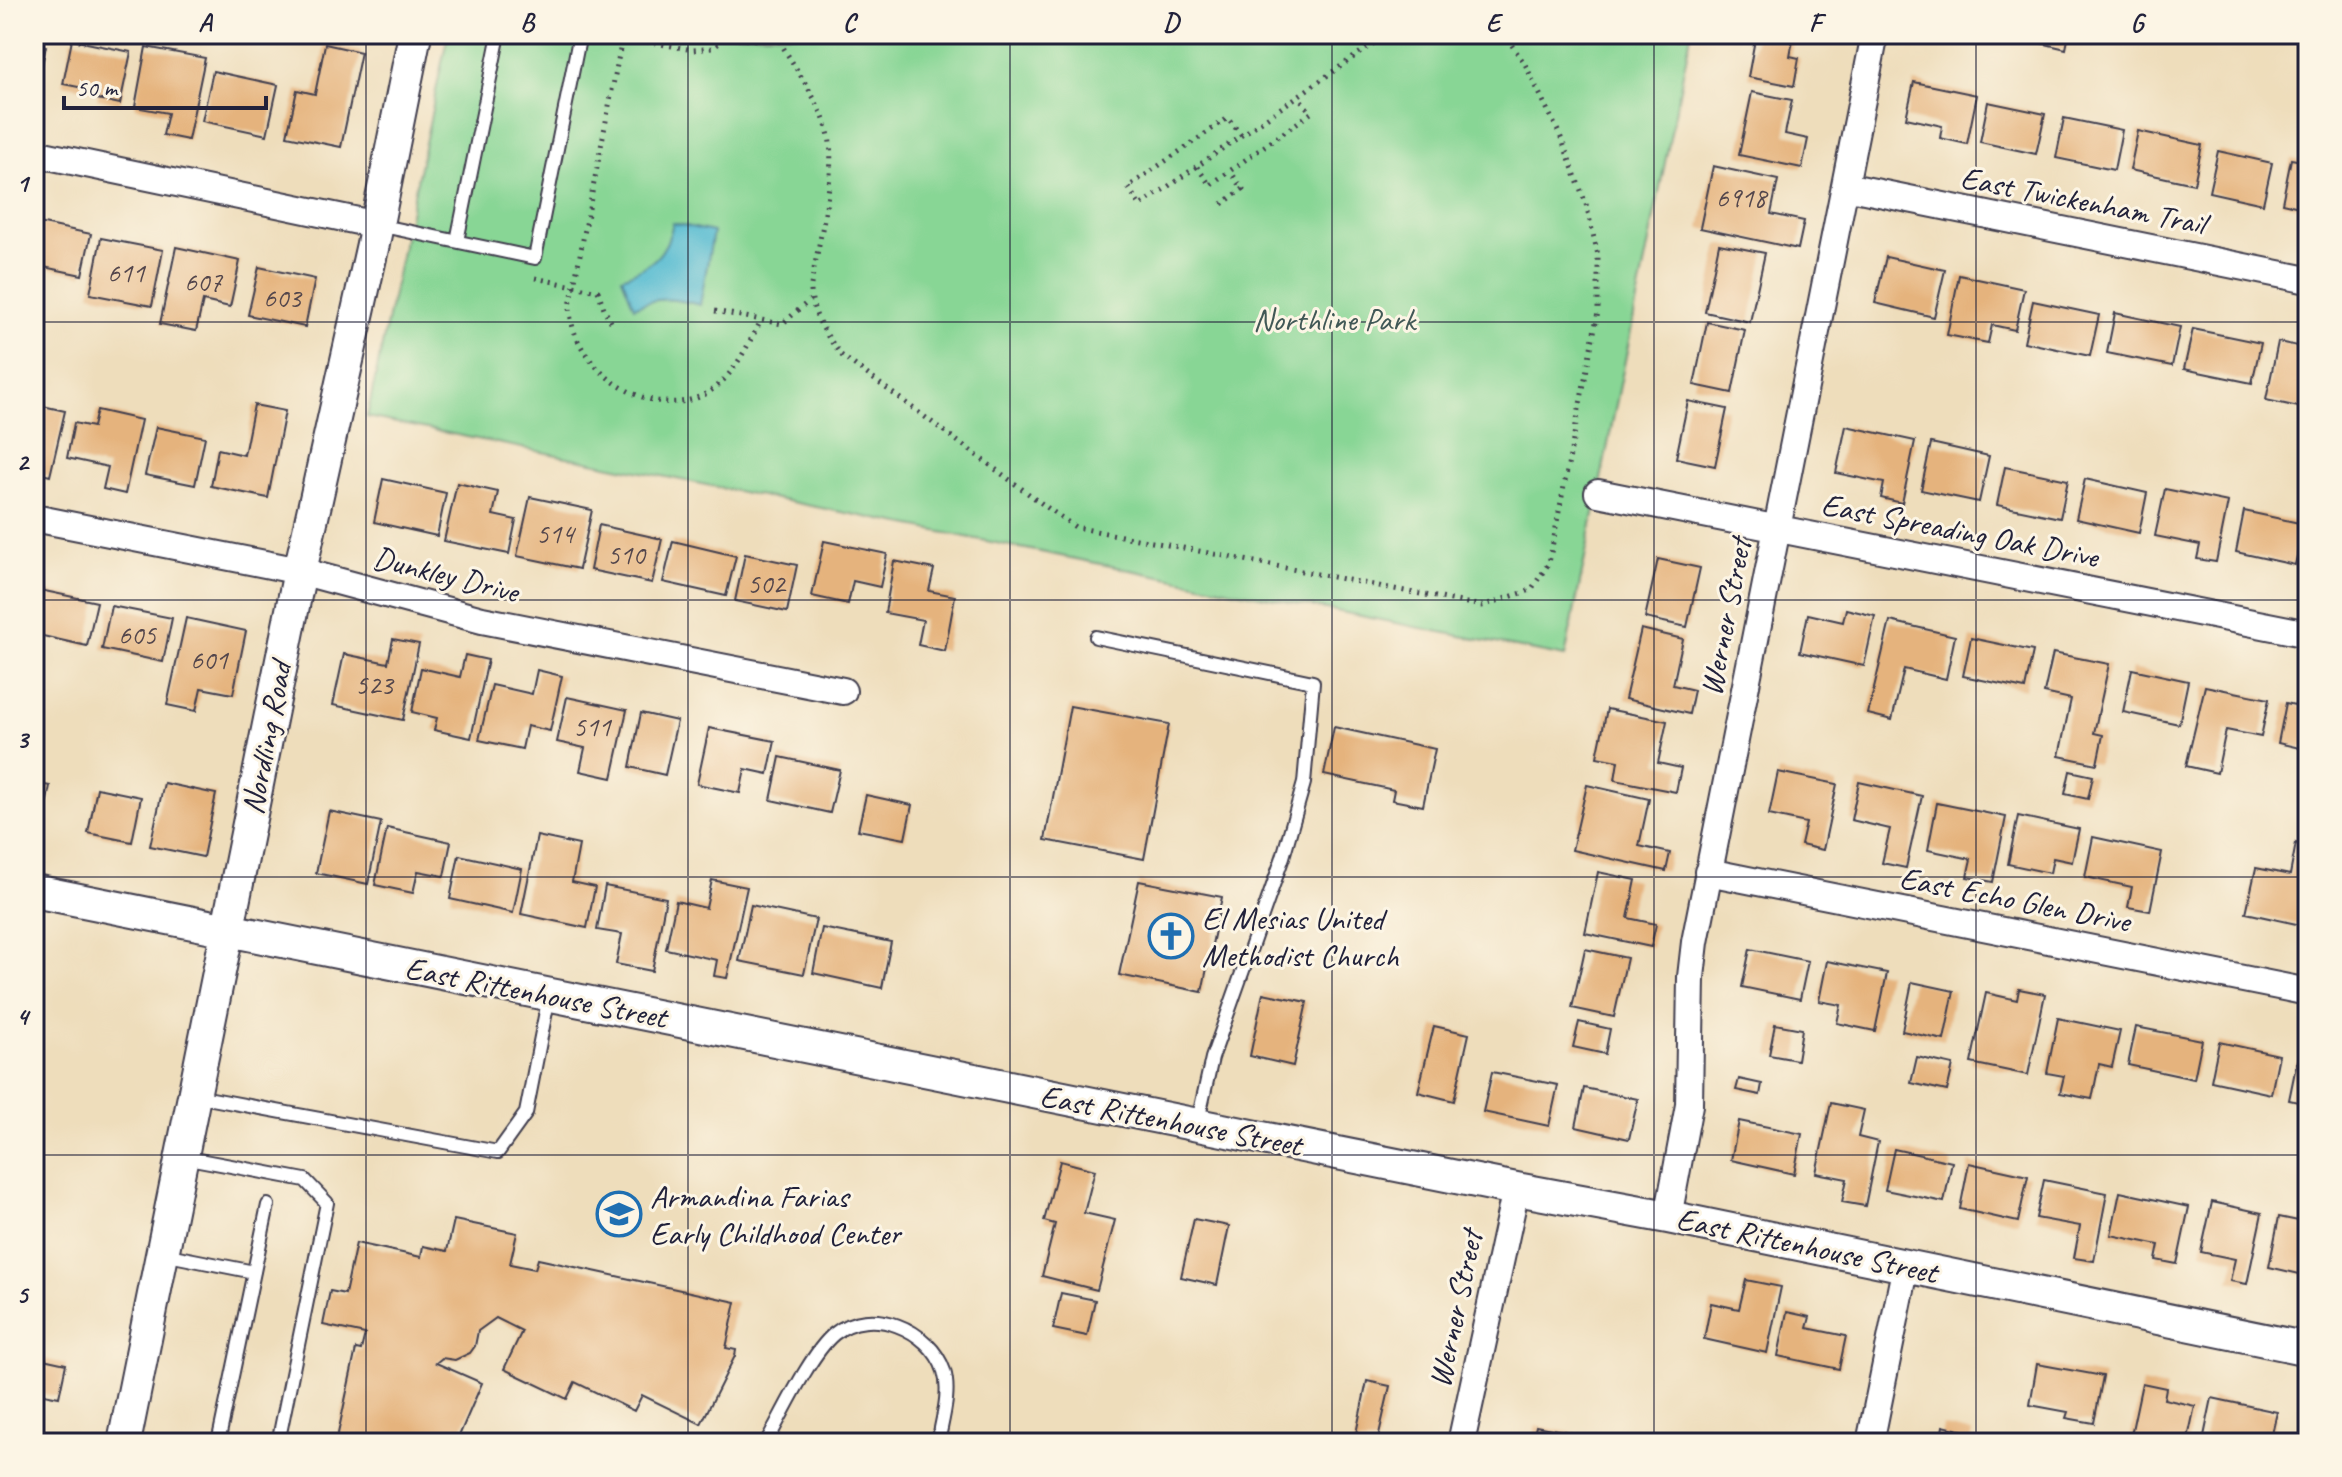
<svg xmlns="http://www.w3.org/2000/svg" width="2342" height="1477" font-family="Caveat,sans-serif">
<rect width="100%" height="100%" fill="#fcf5e5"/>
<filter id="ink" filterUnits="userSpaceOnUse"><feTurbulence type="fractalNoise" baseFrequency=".0125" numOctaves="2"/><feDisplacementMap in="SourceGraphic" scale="16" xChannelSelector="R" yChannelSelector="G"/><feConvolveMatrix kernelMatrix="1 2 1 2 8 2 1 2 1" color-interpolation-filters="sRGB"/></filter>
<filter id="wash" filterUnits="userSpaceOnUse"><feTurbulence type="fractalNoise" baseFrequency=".006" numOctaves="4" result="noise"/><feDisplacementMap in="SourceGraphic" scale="32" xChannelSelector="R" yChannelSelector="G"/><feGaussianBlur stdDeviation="1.8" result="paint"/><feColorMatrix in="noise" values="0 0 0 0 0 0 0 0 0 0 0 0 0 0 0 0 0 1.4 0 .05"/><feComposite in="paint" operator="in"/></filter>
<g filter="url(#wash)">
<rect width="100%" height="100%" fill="#edb"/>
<path fill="#88d695" stroke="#557c68" stroke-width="2" d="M448,34h1243l-126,623 -1198,-240z"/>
<path fill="#54bbd1" stroke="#3b6e86" stroke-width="2" d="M673,223l40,9 -13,73c-27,-6 -40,-9 -66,2l-12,-30c30,-11 44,-22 51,-54z"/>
<g id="blocks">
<path fill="#e5b37d" d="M1756,34h38l-4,22 9,2 -5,28 -46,-9z
M2043,34h26l-3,15 -25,-6z
M72,40l59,12 -11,52 -23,-5 2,-8 -36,-7z
M34,44l12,2 -8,38 -4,-1z
M325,44l36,8 -20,95 -54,-11 10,-46 18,4z
M146,47l59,11 -17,82 -25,-5 5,-22 -33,-6z
M213,71l65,14 -11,50 -65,-14z
M1914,82l63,13 -10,49 -27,-6 2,-12 -36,-8z
M1752,92l40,8 -7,34 23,5 -6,29 -63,-13z
M1988,102l57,12 -9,40 -56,-12z
M2064,118l58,12 -8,40 -58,-12z
M2138,131l64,14 -8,39 -64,-14z
M2218,151l54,12 -9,41 -54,-12z
M2291,159l17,3v47l-26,-6z
M1713,166l65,14 -7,34 33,7 -6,28 -98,-21z
M34,222l57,12 -9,41 -48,-10z
M101,238l62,12 -11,56 -62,-12z
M1719,244l46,9 -15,69 -45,-10z
M176,247l64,14 -10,46 -27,-6 -7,30 -36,-7z
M1886,257l59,13 -11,47 -59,-14z
M259,267l56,12 -10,48 -57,-12z
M1959,275l65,14 -9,41 -23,-5 -4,18 -41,-8z
M2033,301l66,14 -9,41 -66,-14z
M2115,313l65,14 -8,39 -65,-13z
M1707,322l38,8 -13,63 -38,-8z
M2193,329l68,14 -9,40 -68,-14z
M2278,342l30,6v61l-42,-9z
M1688,401l39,8 -12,57 -39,-8z
M34,404l31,7 -15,65 -16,-4z
M254,405l31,6 -17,87 -57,-12 7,-37 26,6z
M97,410l44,10 -16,74 -22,-5 5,-22 -41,-9 7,-35 19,4z
M1846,426l69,15 -13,62 -21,-5 3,-15 -48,-10z
M156,427l49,10 -10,48 -50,-10z
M1931,443l58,13 -10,46 -58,-12z
M2005,467l63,13 -8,38 -63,-13z
M383,479l63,14 -9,43 -63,-14z
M2085,479l62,14 -8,40 -63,-14z
M457,483l41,9 -5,23 23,5 -7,34 -65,-13z
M2165,489l63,13 -12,60 -19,-3 3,-14 -45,-9z
M530,497l62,13 -13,59 -62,-13z
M2244,511l60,13 -9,41 -59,-13z
M599,525l63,14 -10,44 -62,-13z
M673,541l63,15 -10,40 -63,-14z
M824,541l63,13 -7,33 -27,-6 -5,23 -36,-8z
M745,554l52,11 -10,47 -52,-11z
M1658,559l42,9 -13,59 -42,-9z
M894,561l40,8 -5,22 26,5 -10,55 -27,-6 5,-25 -38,-7z
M40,590l57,12 -10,44 -53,-12v-15z
M111,606l61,12 -9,44 -61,-13z
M1846,609l29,7 -11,50 -64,-14 8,-38 35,8z
M186,618l60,13 -13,63 -32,-6 -5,23 -29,-6z
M1890,621l65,15 -9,43 -42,-10 -12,51 -24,-6z
M1641,629l42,10 -10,46 21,5 -5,24 -64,-15z
M1971,638l62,13 -8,38 -62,-13z
M393,639l26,5 -16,76 -70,-15 11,-51 44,9z
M2053,653l56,11 -15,69 9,2 -6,29 -38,-8 12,-57 -27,-6z
M465,655l23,5 -17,78 -37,-8 3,-12 -25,-6 9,-44 39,9z
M2132,669l56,12 -9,43 -56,-12z
M537,670l25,6 -12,55 -23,-5 -5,23 -43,-9 13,-55 40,9z
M2205,686l64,13 -8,38 -35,-7 -9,43 -31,-7z
M567,697l60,13 -15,68 -32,-7 5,-23 -28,-6z
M2286,703l22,5v42l-30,-7z
M1070,706l99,18 -25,135 -99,-19z
M1607,709l60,12 -9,42 23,5 -5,24 -61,-12 3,-19 -21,-4z
M641,713l36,8 -12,54 -35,-8z
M1334,727l101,22 -12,57 -31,-6 2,-10 -70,-15z
M709,728l66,13 -7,33 -23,-5 -5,24 -43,-9z
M780,757l60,13 -10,43 -59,-13z
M2070,771l23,5 -5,23 -23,-5z
M1778,772l59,12 -14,66 -22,-5 5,-22 -37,-8z
M1859,782l63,14 -16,72 -24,-5 8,-34 -39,-9z
M34,783l16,3 -8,38 -8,-2z
M164,783l52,11 -13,63 -53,-11z
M1587,785l62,14 -10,47 31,7 -4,18 -94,-21z
M97,788l44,9 -9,45 -44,-9z
M866,795l46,10 -7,34 -47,-9z
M1937,803l69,14 -13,65 -26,-5 4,-18 -43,-9z
M329,811l52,11 -13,62 -52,-11z
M2018,816l61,13 -7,33 -19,-4 -3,15 -42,-9z
M387,828l64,14 -7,34 -26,-5 -5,22 -38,-8z
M537,836l42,9 -7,37 23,5 -8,41 -66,-14z
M2093,837l69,15 -12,59 -22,-4 4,-20 -47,-10z
M2296,843l12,3v44l-7,35 -55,-12 10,-45 34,7z
M459,855l63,14 -9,44 -63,-14z
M1598,872l38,8 -8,38 28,6 -5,23 -66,-14z
M712,880l35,7 -20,91 -13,-2 3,-16 -51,-11 10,-48 30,7z
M1139,881l83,16 -20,95 -83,-17z
M605,886l61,12 -14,73 -36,-7 6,-30 -25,-4z
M751,905l65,14 -12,55 -65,-13z
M822,928l69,14 -9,46 -69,-15z
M1585,949l42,9 -13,59 -42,-9z
M1750,949l58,12 -8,38 -58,-12z
M1827,961l60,12 -12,58 -38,-8 4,-18 -22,-4z
M1912,982l42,9 -10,49 -42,-9z
M2019,989l26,5 -17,81 -57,-12 15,-70 31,7z
M1263,993l44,9 -14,64 -43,-10z
M2058,1018l62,13 -8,36 -13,-3 -7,35 -32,-6 4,-17 -17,-3z
M1579,1022l31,7 -5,25 -32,-7z
M1775,1024l27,5 -5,31 -28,-5z
M1434,1026l35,8 -15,67 -36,-9z
M2136,1027l66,13 -8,39 -66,-14z
M2219,1042l60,13 -8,39 -60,-13z
M1917,1057l36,8 -6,26 -36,-8z
M2297,1061l11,2v41l-19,-4z
M1492,1072l66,13 -9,41 -66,-14z
M1739,1079l23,5 -2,11 -24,-5z
M1584,1088l54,11 -9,40 -53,-12z
M1831,1103l33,7 -6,27 20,5 -13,64 -23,-4 5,-23 -31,-6z
M1739,1121l63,13 -8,40 -63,-14z
M1894,1149l58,13 -8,40 -59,-12z
M1060,1161l35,9 -11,43 31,7 -18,70 -55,-14 13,-52 -11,-3z
M1969,1163l59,13 -10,46 -58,-13z
M2044,1180l63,13 -13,68 -20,-3 6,-32 -44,-8z
M2120,1192l69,15 -12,57 -21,-4 3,-15 -48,-10z
M2212,1202l50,11 -15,71 -17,-3 5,-22 -34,-7z
M2279,1217l29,6v53l-39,-9z
M1194,1219l35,7 -12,59 -36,-8z
M454,1220l63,13 -7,31 25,5 3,-10 198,43 -10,46 10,2 -1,6 -34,68 -59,-29 -8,16 -59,-29 -8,17 -63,-30 18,-38 -26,-13 -18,13 -3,15 -5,7 -15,7 -13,-2 -6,5 46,20 -26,60h-120l20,-94 5,1 4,-16 -42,-9 7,-34 15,3 11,-51 65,14 2,-11 24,5z
M1746,1280l35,7 -14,66 -63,-14 7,-36 28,6z
M1061,1293l34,7 -8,36 -34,-7z
M1787,1312l23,5 -3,11 39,8 -7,33 -61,-13z
M34,1357l32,7 -7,33 -25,-5z
M2037,1364l66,12 -9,47 -28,-5 2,-6 -38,-7z
M1367,1381l23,5 -13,57h-23z
M2142,1383l24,5 -2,11 31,7 -8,37h-19l-37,-8z
M2212,1398l65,14 -7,31h-56l-11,-2z
M1536,1426l41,8 -2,9h-43z
M1943,1426l29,7 -2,10h-30z"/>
</g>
</g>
<g filter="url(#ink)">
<use href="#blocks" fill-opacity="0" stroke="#413e4e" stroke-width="2"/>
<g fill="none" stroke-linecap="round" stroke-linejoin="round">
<g stroke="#413e4e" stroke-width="16">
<path id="service" d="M378,225l157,33 45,-224
M457,241l42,-207
M1096,637l217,45 -9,101 -21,74 -71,201 -15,67
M196,1096l302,56 28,-39 23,-117
M183,1157l122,23 22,23 -49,240
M163,1254l91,18
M218,1443l50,-238
M766,1443c16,-28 44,-89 68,-109 36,-30 96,-5 110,37 7,22 -2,49 -6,72"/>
</g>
<g stroke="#413e4e" stroke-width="30">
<path id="minor" d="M34,153l343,72
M1845,186l463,94
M1598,493l710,141
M34,518l266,53 182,49 361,71
M1708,872l600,120
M1668,1217l21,-112 2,-128 4,-35 180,-908
M1461,1443l55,-254
M1870,1443l36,-178"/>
</g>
<g stroke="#413e4e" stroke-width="36">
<path id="tertiary" d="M34,891l1482,298 152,28 640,132
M124,1443l176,-872 73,-327 42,-210"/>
</g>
<path stroke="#413e4e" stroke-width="5" stroke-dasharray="2 6" stroke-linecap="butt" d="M623,34l-53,272c-1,58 74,114 129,91 32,-13 46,-48 62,-76
M776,34c15,30 44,66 52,98 10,38 -10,113 -17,153 -1,28 14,48 30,70l211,156 23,16 407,79 49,-16 18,-27 49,-251v-57l-12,-51 -26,-69 -35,-71 -21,-30
M623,37l70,13 20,-2 12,-10 38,2 13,-4
M1241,135l-13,-17 -100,69 12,19 247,-172
M1197,167l13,18 101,-72 -13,-17
M1222,204l21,-15 -13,-18
M535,278l63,13 7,20 9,16
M715,311l67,13 28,-24"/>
<use href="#service" stroke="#fff" stroke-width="12"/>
<use href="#minor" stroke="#fff" stroke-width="26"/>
<use href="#tertiary" stroke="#fff" stroke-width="32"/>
</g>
</g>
<path fill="none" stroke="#22223b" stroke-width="2" stroke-opacity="0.55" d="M366,34v1409M688,34v1409M1010,34v1409M1332,34v1409M1654,34v1409M1976,34v1409M34,322h2274M34,600h2274M34,877h2274M34,1155h2274"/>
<defs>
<g id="church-ring" transform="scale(2.3)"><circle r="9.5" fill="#fcf5e5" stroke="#1f6fb2" stroke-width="1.5"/><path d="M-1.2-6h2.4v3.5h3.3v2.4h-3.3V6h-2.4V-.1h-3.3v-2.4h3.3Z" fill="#1f6fb2"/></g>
<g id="school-ring" transform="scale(2.3)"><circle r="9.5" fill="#fcf5e5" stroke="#1f6fb2" stroke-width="1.5"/><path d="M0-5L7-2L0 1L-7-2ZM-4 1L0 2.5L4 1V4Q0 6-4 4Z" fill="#1f6fb2"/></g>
</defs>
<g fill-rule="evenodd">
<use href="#church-ring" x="1171" y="936"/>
<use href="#school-ring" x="619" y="1214"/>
</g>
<g text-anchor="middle" stroke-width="6" stroke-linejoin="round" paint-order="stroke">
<g font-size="28" fill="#53464c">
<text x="1741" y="207">6918</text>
<text x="126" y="282">611</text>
<text x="203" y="291">607</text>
<text x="282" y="307">603</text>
<text x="555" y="543">514</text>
<text x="626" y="564">510</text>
<text x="766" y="593">502</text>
<text x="137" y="644">605</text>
<text x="209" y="669">601</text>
<text x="374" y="694">523</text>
<text x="592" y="736">511</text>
</g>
<g font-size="32" fill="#22223b" stroke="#fcf5e5">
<text transform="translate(2083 200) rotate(11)" y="11">East Twickenham Trail</text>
<text transform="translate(1960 530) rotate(11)" y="11">East Spreading Oak Drive</text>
<text transform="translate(446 574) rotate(14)" y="11">Dunkley Drive</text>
<text transform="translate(1725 617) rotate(-79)" y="11">Werner Street</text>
<text transform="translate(266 738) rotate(-79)" y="11">Nordling Road</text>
<text transform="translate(2015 899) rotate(11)" y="11">East Echo Glen Drive</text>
<text transform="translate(536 992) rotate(11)" y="11">East Rittenhouse Street</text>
<text transform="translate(1171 1120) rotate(11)" y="11">East Rittenhouse Street</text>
<text transform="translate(1807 1245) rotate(12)" y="11">East Rittenhouse Street</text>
<text transform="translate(1455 1309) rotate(-78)" y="11">Werner Street</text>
</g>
<g font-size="32" fill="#415856" stroke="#fcf5e5">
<text x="1334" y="330">Northline Park</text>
</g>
<g font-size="32" fill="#22223b" stroke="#fcf5e5" text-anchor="start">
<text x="1202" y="929">El Mesias United<tspan x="1202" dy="37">Methodist Church</tspan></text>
<text x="650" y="1207">Armandina Farias<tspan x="650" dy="37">Early Childhood Center</tspan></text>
</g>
</g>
<rect width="2342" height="1477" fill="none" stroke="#fcf5e5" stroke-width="88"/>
<path d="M64 96v12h202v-12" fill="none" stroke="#22223b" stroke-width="4"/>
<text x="76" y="96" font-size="24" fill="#22223b" stroke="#fcf5e5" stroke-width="6" paint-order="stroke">50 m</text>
<rect x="44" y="44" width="2254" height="1389" fill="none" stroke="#22223b" stroke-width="3"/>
<g font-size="26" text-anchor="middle" font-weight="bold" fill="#22223b">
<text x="205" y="31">A</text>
<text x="527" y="31">B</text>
<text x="849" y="31">C</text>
<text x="1171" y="31">D</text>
<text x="1493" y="31">E</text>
<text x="1815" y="31">F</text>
<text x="2137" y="31">G</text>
<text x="22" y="192">1</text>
<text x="22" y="470">2</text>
<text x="22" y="748">3</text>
<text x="22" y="1025">4</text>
<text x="22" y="1303">5</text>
</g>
</svg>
